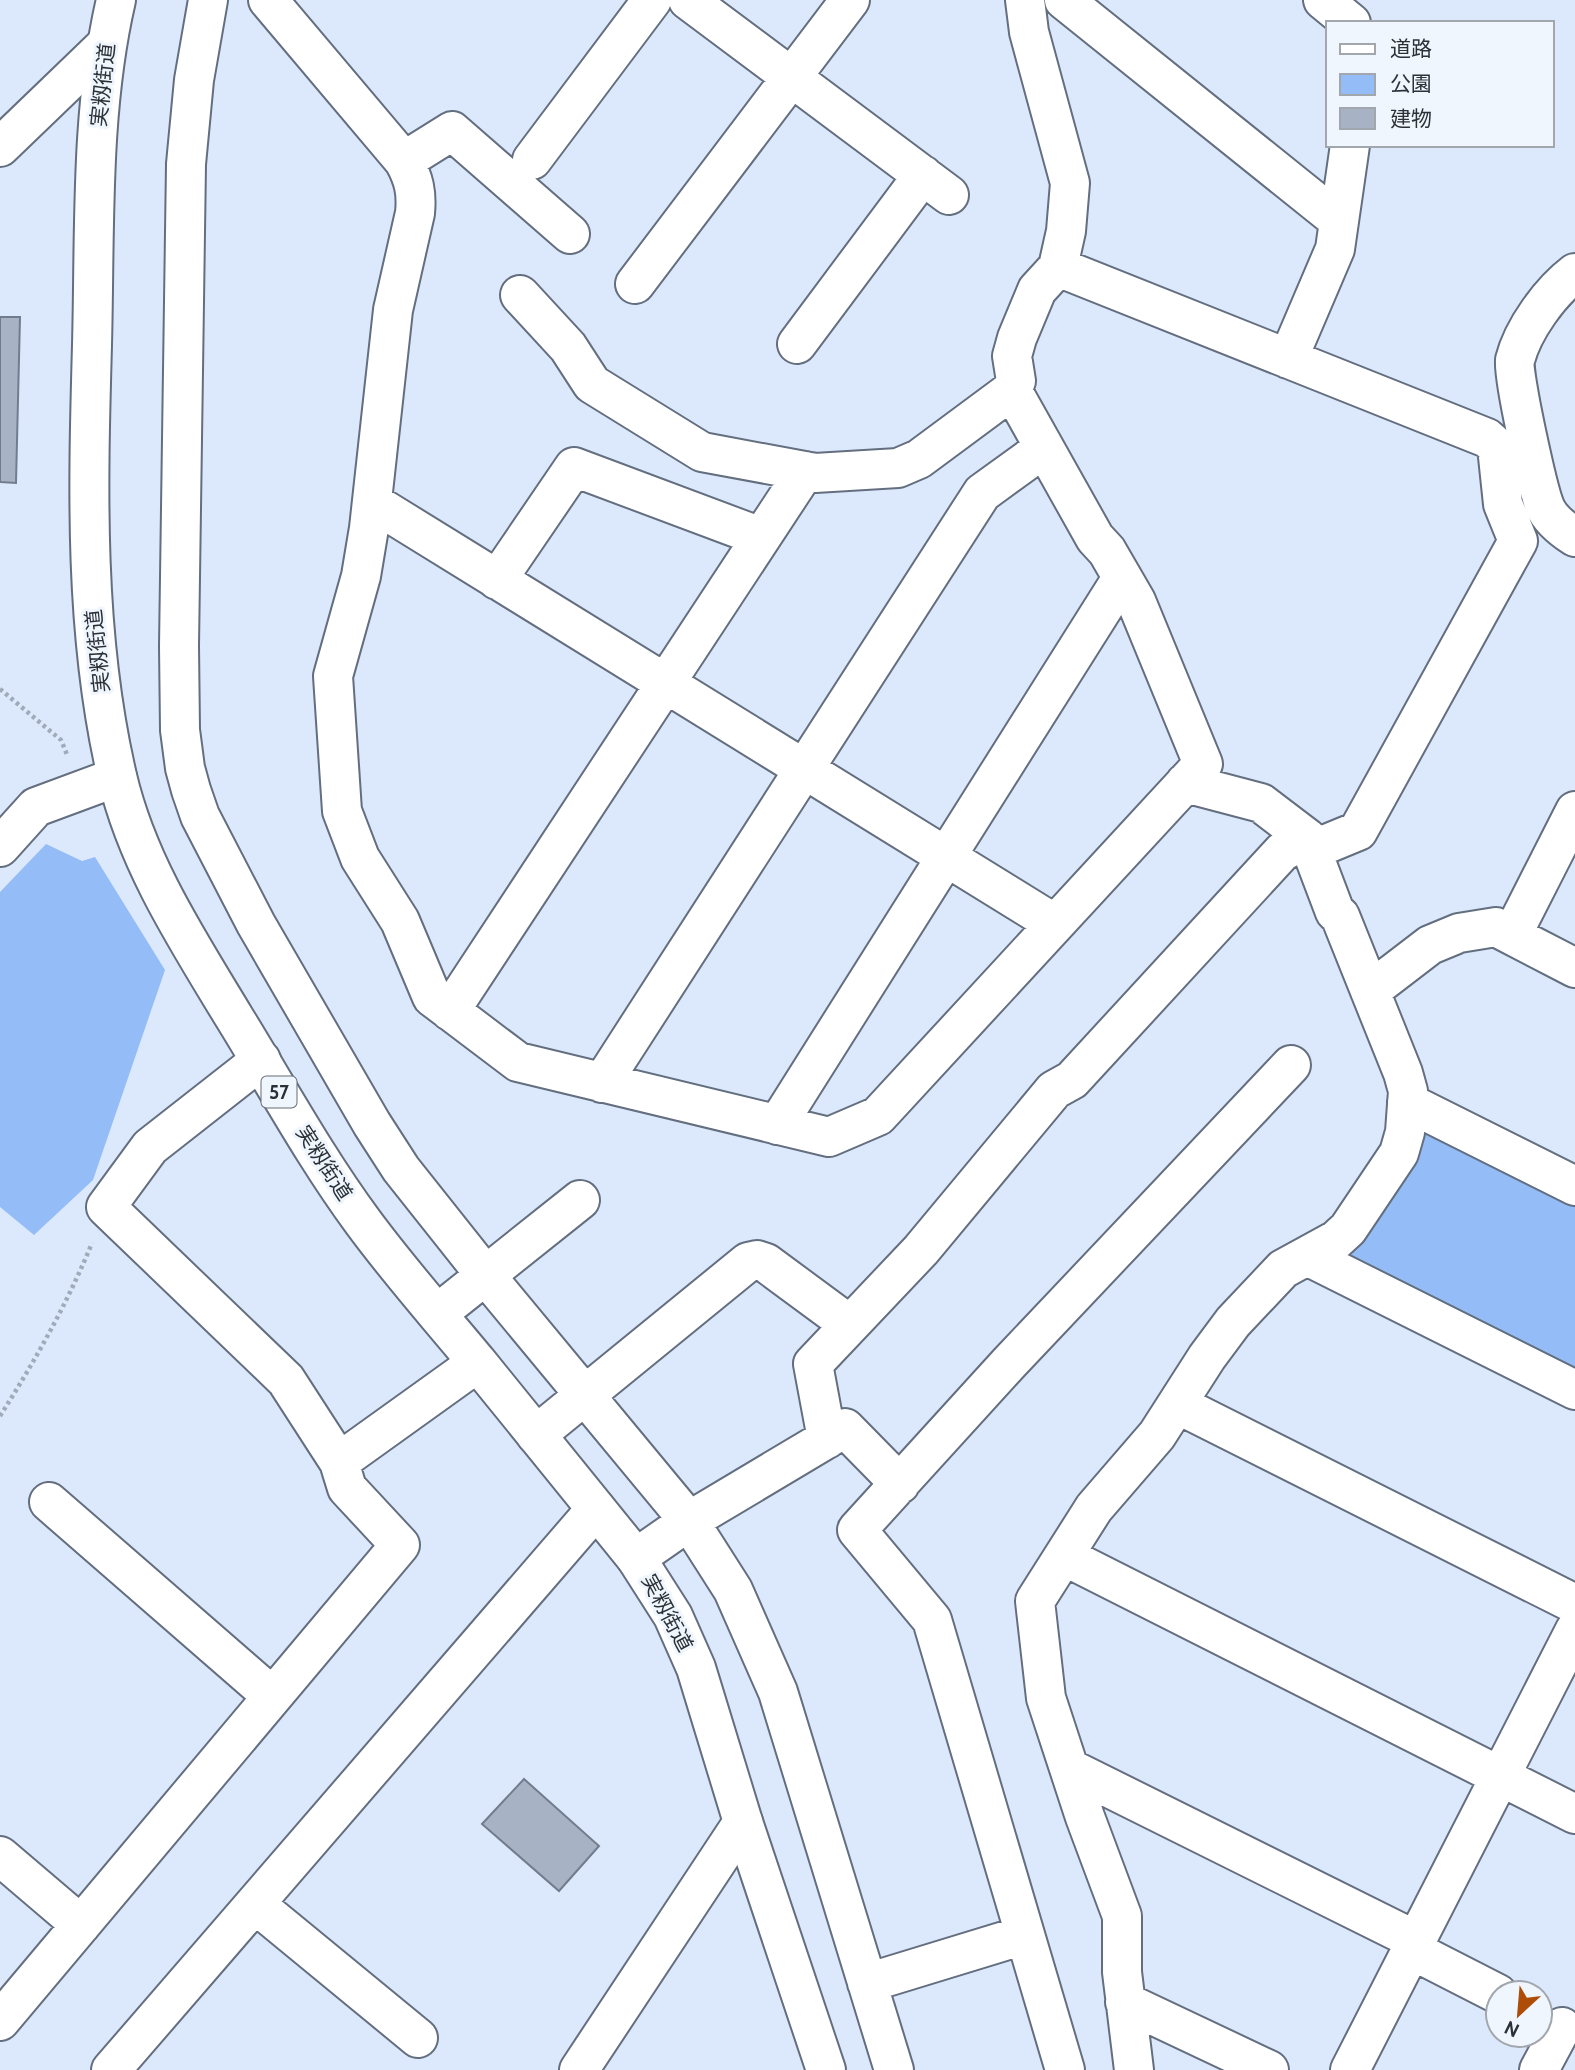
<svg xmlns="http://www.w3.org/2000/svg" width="1575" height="2070" font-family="Cabin,'Noto Sans JP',sans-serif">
<rect width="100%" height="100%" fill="#dce9fc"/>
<path fill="#94bcf7" d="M46,844l36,17 13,-4 70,113 -72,210 -59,55 -34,-28v-315z
M1420,1122l155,81v172l-238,-119z"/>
<path fill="#a7b3c5" stroke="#717c8d" stroke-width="2" d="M0,317h20l-4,166 -16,-1z
M524,1779l75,67 -40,45 -77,-67z"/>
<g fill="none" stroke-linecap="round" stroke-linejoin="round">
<g stroke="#636e7f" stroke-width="42">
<path id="minor" d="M208,0l-14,80 -8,84 -7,482 1,84 5,38 6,22 9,26 56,108 116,200 29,45 85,107 203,245 44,69 45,102 116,378
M268,0l136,161c10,18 13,32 11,52l-22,97 -24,218 -8,48 -28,100 9,135 18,47 40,63 32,76 86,65 311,75 49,-21 325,-352 -67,-163 -29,-50 -12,-13 -83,-148
M688,0l261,195
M1025,0l4,32 41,151 -4,48 -8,36 429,171 10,9 6,57 15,37 -160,290 -46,19
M1064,0l274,220
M1323,0l28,23
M0,147l106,-102
M532,160l120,-160
M404,161l48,-30 118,103
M1575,273c-25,19 -52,56 -60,87 -3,14 23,130 30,147 5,12 19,23 30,30
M635,284l215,-284
M520,295l48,52 24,37 110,68 113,21 83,-5 21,-9 93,-69 4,-9 -4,-25 5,-18 20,-48 21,-23
M797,344l126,-169
M1288,359l47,-110 15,-104
M372,502l683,422
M497,580l77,-113 187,70
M0,847l36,-40 81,-30
M1512,935l63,-124
M1370,991l60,-46 29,-12 37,-6 79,41
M450,1011l355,-540
M261,1060l-111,87 -44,60 180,173 53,82
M602,1083l380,-590 62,-45
M1407,1102l168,84
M777,1125l345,-547
M1307,1256l268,134
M437,1314l143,-114
M1177,1404l398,200
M536,1435l212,-173 9,-2 9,3 84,62
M827,1439l-14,-75 108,-114 133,-160 18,-10 210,-228 25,-14
M49,1502l223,194
M1064,1556l511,258
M636,1558l53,-37 156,-93 55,56
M1069,1768l348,173
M0,1856l81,69
M255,1904l163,134
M1412,1950l86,44
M867,1983l157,-48
M1125,2002l144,68
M0,2021l400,-476 -53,-57 -8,-26 138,-99
M111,2070l485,-561
M579,2070l164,-248
M1065,2070l-133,-450 -75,-90 152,-167 282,-298
M1134,2070l-12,-98v-56l-37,-99 -39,-119 -11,-97 59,-93 63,-73 50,-78 26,-35 50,-53 53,-29 12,-11 51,-76 6,-21 3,-41 -5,-18 -63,-157 -5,-4 -28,-74 -46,-35 -76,-20
M1350,2070l225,-440
M1539,2070l23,-43"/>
</g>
<g stroke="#636e7f" stroke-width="42">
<path id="major" d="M116,0c-26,112 -21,230 -24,345 -4,144 -8,290 25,431 20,87 71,165 117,241 42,68 81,140 129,205 36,49 76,94 115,141 53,65 105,130 158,195l37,58 23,52 47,154 83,248"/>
</g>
<path stroke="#a0abba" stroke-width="4.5" stroke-dasharray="3.5 3.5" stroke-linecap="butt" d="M0,689l61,51 7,17
M0,1416c35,-55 67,-112 92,-173"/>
<use href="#minor" stroke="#fff" stroke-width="38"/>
<use href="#major" stroke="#fff" stroke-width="38"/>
</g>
<g text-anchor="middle" stroke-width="6" stroke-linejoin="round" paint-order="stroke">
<rect fill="#f0f6fd" stroke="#676c73" stroke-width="2" x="261.5" y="1076.5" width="35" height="31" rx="5"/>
<g font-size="19" font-weight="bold" fill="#2c3138">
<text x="279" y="1099">57</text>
</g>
<g font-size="21" fill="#2c3138" stroke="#f0f6fd">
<text transform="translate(103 85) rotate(-84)" y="7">実籾街道</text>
<text transform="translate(98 651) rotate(-96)" y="7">実籾街道</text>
<text transform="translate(324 1163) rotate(57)" y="7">実籾街道</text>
<text transform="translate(667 1613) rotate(62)" y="7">実籾街道</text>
</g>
</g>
<rect x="1326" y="21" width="228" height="126" fill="#f0f6fd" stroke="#a2a7ae" stroke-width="2"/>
<rect x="1340" y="44" width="35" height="10" fill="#ffffff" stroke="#a2a7ae" stroke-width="2"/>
<text x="1390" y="56" font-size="21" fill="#2c3138">道路</text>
<rect x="1340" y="74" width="35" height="21" fill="#94bcf7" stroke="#a2a7ae" stroke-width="2"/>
<text x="1390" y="91" font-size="21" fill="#2c3138">公園</text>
<rect x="1340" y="108" width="35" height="21" fill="#a7b3c5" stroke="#a2a7ae" stroke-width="2"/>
<text x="1390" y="126" font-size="21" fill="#2c3138">建物</text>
<g transform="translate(1519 2014) rotate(206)"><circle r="33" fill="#f0f6fd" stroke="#a2a7ae" stroke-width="2"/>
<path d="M0-5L12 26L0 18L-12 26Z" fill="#ae4d07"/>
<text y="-10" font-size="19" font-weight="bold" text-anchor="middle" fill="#2c3138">N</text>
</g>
</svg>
